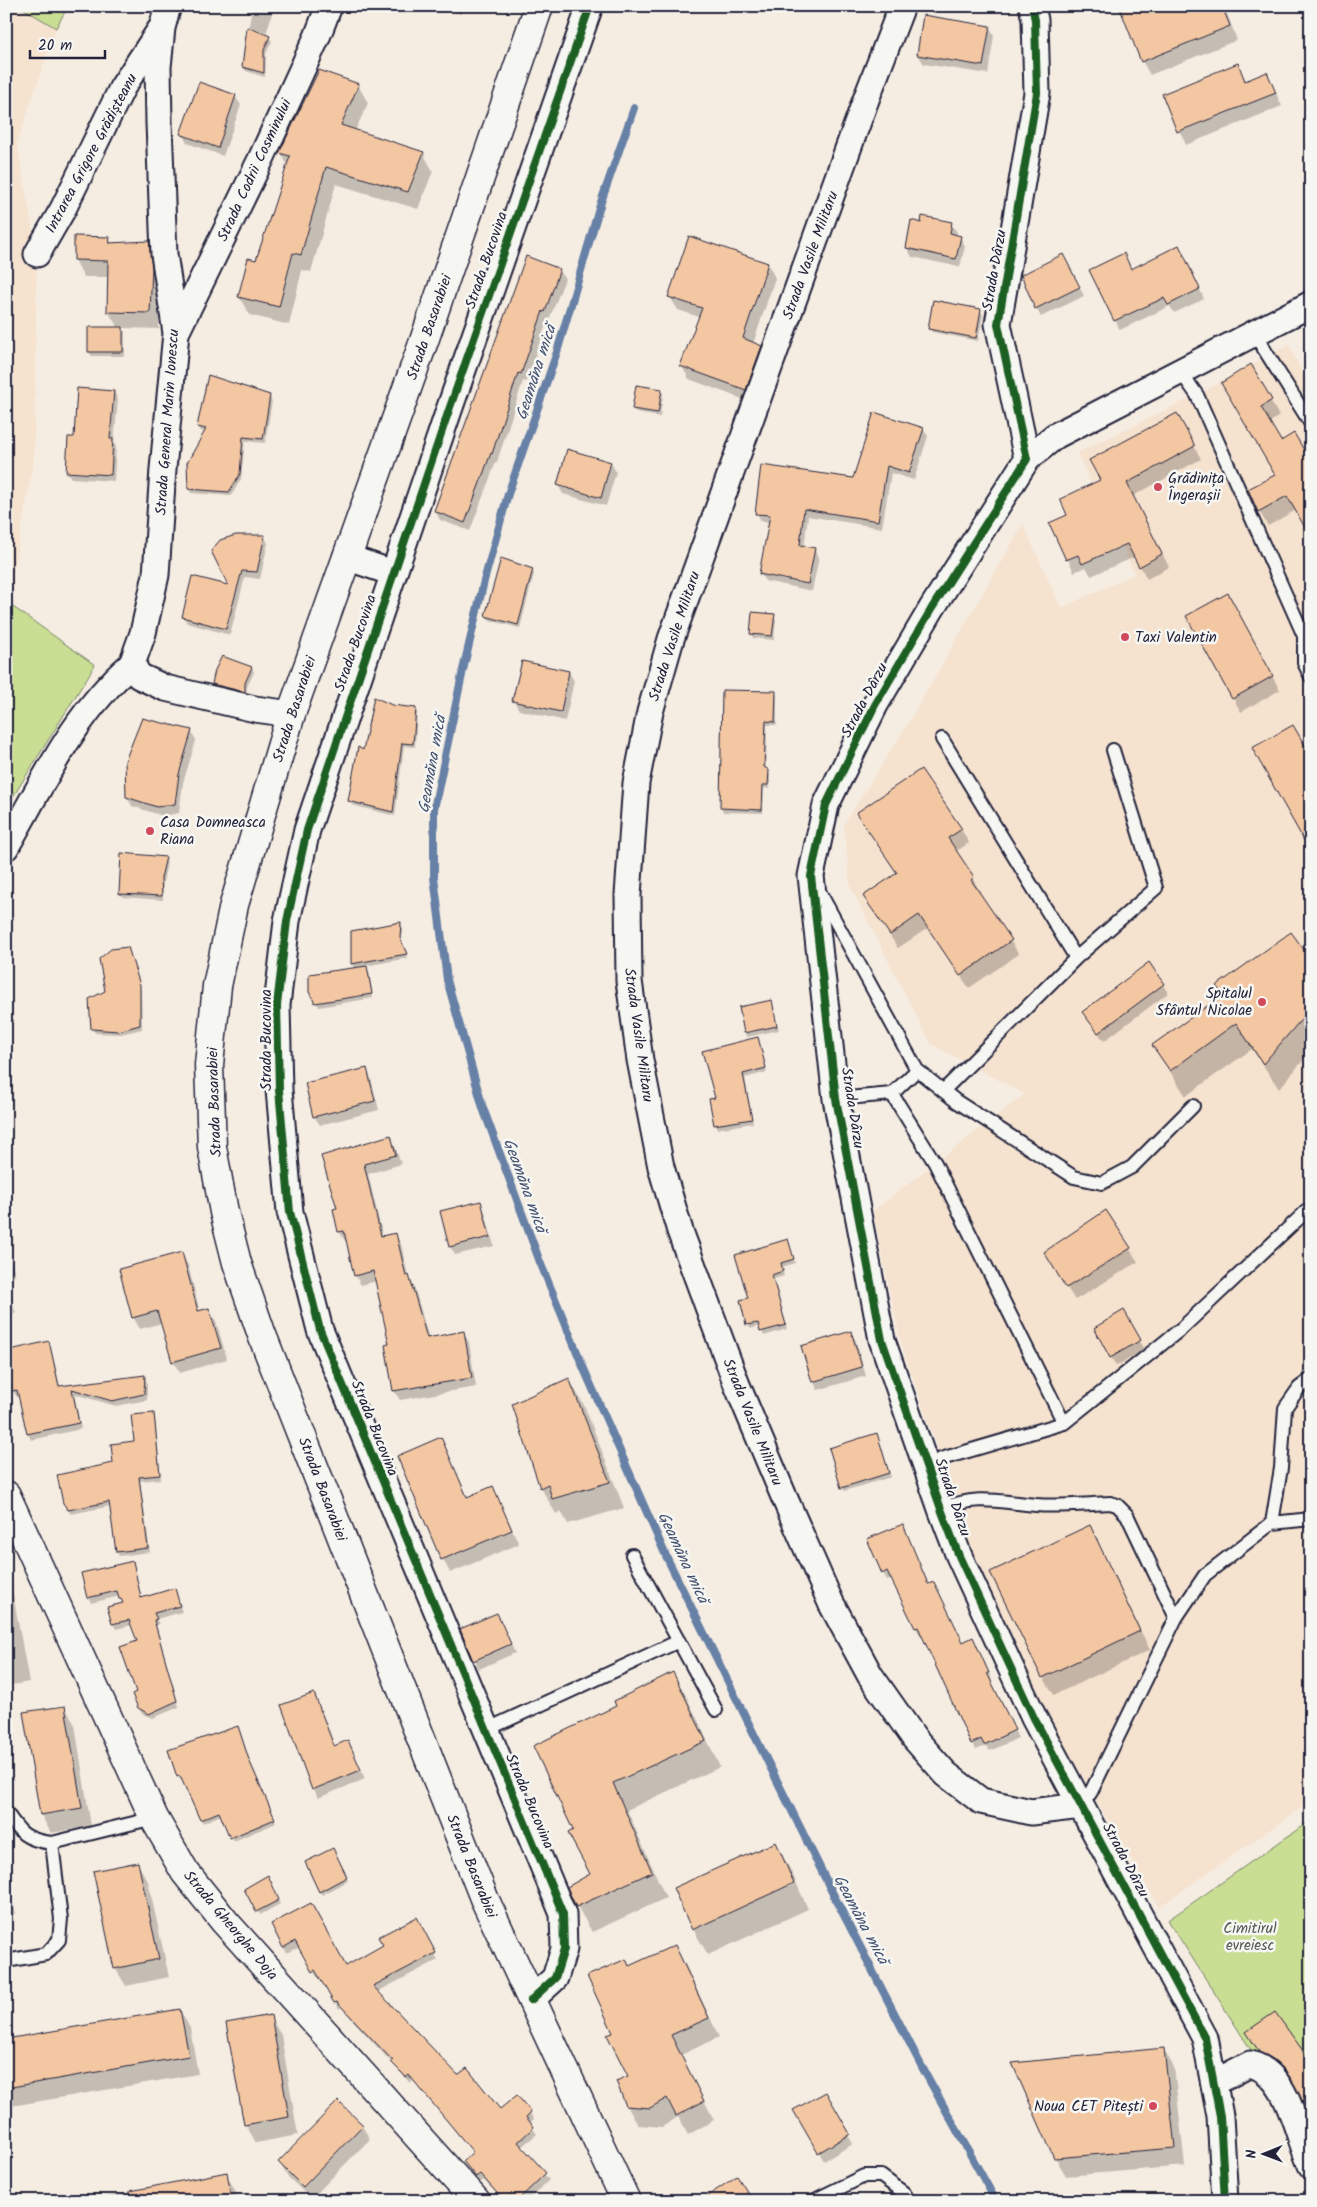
<svg xmlns="http://www.w3.org/2000/svg" width="1317" height="2207" font-family="Kalam,sans-serif">
<rect width="100%" height="100%" fill="#f6ede2"/>
<filter id="ink" filterUnits="userSpaceOnUse"><feTurbulence type="fractalNoise" baseFrequency=".02" numOctaves="2"/><feDisplacementMap in="SourceGraphic" scale="10" xChannelSelector="R" yChannelSelector="G"/><feConvolveMatrix kernelMatrix="1 2 1 2 8 2 1 2 1" color-interpolation-filters="sRGB"/></filter>
<g filter="url(#ink)">
<path fill="#f5e2cf" d="M6,6h62l-12,22 -39,115 20,111 -3,205 -26,144 -2,-1z
M1289,345l22,46v1410l-152,106 -103,-175 -74,-153 -29,-75 -12,-45 -40,-116 -28,-132 152,-117 -94,-50 -81,-158 -6,-62 63,-99 116,-201 38,84 74,-34 -58,-121 120,-58z"/>
<path fill="#c9de93" stroke="#768067" d="M19,6h49l-12,22z
M6,602l89,63 -89,143z
M1311,1820v324l-143,-224z"/>
<path fill="#0003" d="M252,6h22l-8,29 6,6 -6,13 -1,23 -19,-6 -3,-4z
M437,6h26l-2,8z
M1120,6h104l13,34 -87,35 -8,-14z
M989,27l5,9 -6,38 -64,-10 -6,-9z
M1237,65l10,17 20,-8 15,32 -96,39 -23,-50z
M358,85l10,18 -13,28 68,22 10,18 -15,38 -82,-25 -25,88 -9,-2 -13,55 -39,-10 -11,-18 18,-35 31,-96 -7,-13z
M235,96l6,9 -18,51 -36,-13 -5,-9z
M922,224h29l6,8 -1,4 4,1 5,9 -5,21 -48,-10 -5,-9z
M75,237l34,1 3,6 36,-1 10,16 2,27 -1,43 -36,-1 2,4v24h-33l-3,-4 29,-24 -10,-17 1,-34h-25l-9,-17z
M1184,255l20,44 -30,14 -4,-7 -50,24 -29,-59 40,-1z
M768,264l7,14 -22,66 8,3 8,13 -16,43 -64,-24 -8,-14 18,-48 -21,-7 -8,-13z
M1068,265l16,31 -43,21 -5,-9z
M560,270l5,9 -16,41 -1,-1 -22,63 -3,-1 -26,81h-1l-26,69 -30,-11 -5,-9z
M980,310l3,5 -5,26 -46,-9 -3,-4z
M1251,366l28,50 -10,7 27,87 -28,16 -9,-15 17,-36z
M661,390l2,4 -3,23 -24,-4 -3,-4z
M114,392l4,7 -4,44 2,4 -2,34 -43,-3 -4,-6 8,-34z
M269,396l3,5 -7,42 -20,-2 -4,38 -10,17 -40,-3 -2,-4 16,-57 -4,-1 -3,-5z
M1184,427l17,32 -68,37 36,71 -22,12 -12,-22 -44,19 -5,-9 -12,5 -23,-49 17,-7 34,-35z
M923,429l5,7 -14,44 -23,-7 -9,55 -74,-12 -4,32 10,2 5,7 -7,34 -47,-10 -5,-7 10,-52 -9,-1 -4,-8 97,-34z
M611,463l5,9 -10,34 -43,-12 -5,-9z
M264,536l4,7 -8,36 -15,-2 -15,58 -43,-12 -4,-7 47,-29z
M532,570l2,4 -14,54 -32,-8 -2,-4z
M1227,595l53,95 -39,22 -53,-95z
M774,616l2,4 -2,20 -21,-2 -2,-4z
M252,668l2,4 -7,15 -1,8 -30,-7 -2,-4z
M569,672l5,9 -9,40 -46,-11 -5,-9z
M775,692l2,4v29h-10l-1,44 4,6v14l-6,-1 -1,25 -40,-1 -2,-4z
M392,707l23,2 2,4 -2,34 -11,-1 -9,70 -43,-11 -2,-4 14,-49z
M191,731l5,9 -13,43 -4,30 -16,3 -31,-10 -5,-9z
M858,814l103,15 8,14 -14,9 26,40 -2,1 40,61 -50,34 -41,-60 -30,20 -25,-38 25,-36z
M165,859l2,3 -4,21v17l-41,-3 -2,-4z
M401,924l2,4 -2,16 7,14 -43,8 4,5 4,27 -54,9 -9,-15 45,-23 -3,-5z
M128,948l13,42 1,39 -21,5 -26,-1 -3,-5z
M1311,961v90l-32,38 -27,-40 -66,47 -33,-50 70,-50 -5,-9z
M1163,985l5,8 -64,48 -21,-29z
M771,1002l8,28 -32,7 -2,-4z
M759,1042l8,30 -22,6 8,45 -36,6 -6,-29 5,-1z
M366,1069l5,9 8,32 -59,15 -6,-9z
M390,1136l5,10 6,18 -33,10 15,63 12,-3 6,10 7,32 6,10 15,53 34,-6 6,9 7,45 -76,13 -6,-9 -7,-45h4l-14,-65 -16,4 -6,-10 -8,-35 -2,1 -6,-10 -1,-22 -15,-53z
M480,1203l5,9 9,34 -39,9 -5,-9z
M1106,1212l32,50 -63,38 -22,-34z
M7,1244l8,31 -9,3v-33z
M789,1245l6,18 -13,4 2,9 -10,3 13,50 -23,7 -4,-10 -10,3 -9,-28 8,-2z
M181,1253l7,12 12,47 9,-3 7,12 11,38 -47,14 -7,-12 -11,-38 -22,6 -7,-12z
M6,1288l10,25 -10,3z
M1124,1312l21,38 -29,16 -21,-37z
M851,1332l5,9 10,35 -48,14 -5,-9z
M48,1342l3,6 9,39 84,-10 3,5v18l-31,6 -42,-12 7,35 -50,11 -3,-6 -9,-38 -2,1 -4,-6z
M569,1379l15,26 40,103 -56,16 -7,-13 -5,3 -15,-26 -27,-83z
M153,1414l2,4 6,61 -21,2 10,71 -31,4 -2,-4 -6,-46 -40,8 -5,-7 69,-64z
M877,1434l14,43 -47,14 -2,-4z
M441,1439l27,59 25,-11 26,57 -69,29 -7,-14 -44,-103z
M903,1525l26,61 34,57 14,3 15,34 -1,1 27,57 -28,13 -4,-5 -10,4 -54,-116 -2,1 -4,-7 -24,-50 -5,2 -4,-7z
M1090,1527l60,123 -96,45 -11,-18z
M133,1563l9,36 32,-9 8,22 -26,7 3,5 -3,1 23,82 -26,11 -11,-4 -3,-6 -1,-67 -6,-16 -16,4 -3,-5 -4,-16 14,-4 -3,-8 -29,7 -9,-29z
M6,1570l4,7 19,105 -23,4z
M501,1623l14,30 -36,16 -17,-39z
M673,1674l15,26 32,67 -93,43 39,88 -74,34 -15,-26 14,-32 -16,-43 43,-124z
M314,1694l21,52 13,-5 17,38 -47,19 -17,-38z
M65,1707l10,18 16,101 -40,7 -10,-18z
M240,1732l11,33 25,58 -42,18 -13,-26 -18,8 -20,-44 -3,1 -2,-4z
M775,1843l15,26 18,40 -100,46 -15,-26z
M335,1853l13,28 -26,14 -2,-3z
M137,1863l11,18 21,96 -43,9 -11,-18z
M6,1869l9,45 -9,2z
M269,1881l11,23 -20,11 -14,-25z
M416,1919l22,41 -61,32 81,84 42,35 17,-14 13,16 4,6 -5,4 8,11 -16,13 28,33 -22,21h-23l-20,-21 -4,2 -16,-21 10,-8 -61,-73 -3,3 -69,-76 -2,2 -19,-33 -3,1 -17,-30 -13,6 -15,-28 74,43 38,-22z
M675,1946l11,20 33,71 -38,18 33,65 -26,15 -10,-18 -16,10 -24,-2 -11,-19 2,-30 -15,-43z
M180,2010l10,18 8,46 -192,33v-67z
M270,2017l11,18 17,100 -42,8 -10,-18 -18,-101z
M1250,2037l61,28v37l-4,3 -18,-30 -13,-12 -12,-6z
M1163,2049l11,18 11,99 -119,10 -11,-19z
M825,2093l28,51 -29,17 -29,-51z
M362,2126l8,13 -59,60 -24,-23 -8,-14z
M226,2174l10,18 2,9h-153z
M427,2193l7,8h-15z"/>
<g fill="none" stroke-linecap="round" stroke-linejoin="round">
<path stroke="#6680a6" stroke-width="8" d="M634,108l-33,94 -44,150 -49,142 -24,87 -21,89 -29,139v68l13,103 36,128 57,154 44,107 82,187 166,336 90,175 74,134"/>
</g>
<path fill="#f4c7a3" stroke="#22223b" d="M1119,6h103l8,20 -89,36z
M923,15l67,11 -7,40 -66,-11z
M247,27l23,9 -6,14v23l-22,-6z
M1238,63l7,18 22,-9 9,21 -99,39 -15,-38z
M319,70l40,14 -18,41 83,27 -16,40 -82,-25 -25,88 -8,-2 -14,54 -41,-10 10,-39 8,2 34,-104 -11,-3z
M199,82l37,13 -18,53 -38,-14z
M922,216l30,6 -2,11 11,3 -5,23 -50,-11 5,-28 10,3z
M74,236l36,1 -1,6 40,-2 3,27 -2,45 -43,-1 1,-51 -34,-1z
M689,236l79,27 -25,75 19,8 -16,44 -66,-24 22,-58 -34,-11z
M1179,245l21,44 -32,16 -4,-7 -50,23 -25,-51 35,-17 7,16z
M1063,254l17,33 -45,22 -14,-34z
M526,256l34,13 -15,43 -2,-1 -22,63 -3,-1 -26,81 -1,-1 -26,70 -31,-12z
M933,300l48,9 -5,29 -48,-9z
M88,327h35v25h-35z
M1251,364l21,36 -11,7 20,34 13,-8 17,29v76l-24,-42 -29,16 -10,-23 27,-14 -54,-92z
M208,375l62,20 -7,44 -20,-2 -3,37 -11,18 -41,-3 -1,-26 19,-34 -9,-2z
M636,385l26,4 -4,24 -26,-4z
M77,388l37,3 -4,48h3l-2,36 -45,-3 2,-35h6z
M874,412l50,16 -15,45 -22,-7 -9,55 -74,-12 -4,36 15,3 -7,36 -49,-10 11,-59 -15,-1 6,-49 92,13z
M1177,413l18,33 -68,37 35,71 -23,13 -12,-23 -45,20 -4,-9 -12,5 -17,-37 18,-8 -7,-16 40,-19 -11,-20z
M567,449l44,13 -10,36 -44,-13z
M236,535h29l-8,37 -15,-1 -16,58 -44,-12 10,-41 36,9 -17,-34 9,-11z
M501,558l32,11 -15,56 -33,-9z
M1228,593l45,83 -41,23 -46,-83z
M752,612l23,2 -3,22 -22,-2z
M222,656l30,11 -7,16v9l-33,-8 3,-14z
M522,661l47,10 -8,41 -49,-11z
M722,690l54,1 -1,31 -9,-1 -2,46 5,3 -1,15h-5l-1,25 -42,-2z
M374,697l18,8 24,3 -3,36 -11,-1 -9,69 -45,-11 10,-54 5,3z
M142,718l50,12 -13,44 -4,30 -18,3 -31,-10 -1,-36z
M1293,725l18,31v97l-59,-105z
M921,769l41,60 -14,9 26,39 -3,3 41,60 -52,36 -41,-61 -29,20 -27,-39 34,-23 -41,-60z
M121,853l45,4 -5,21 1,18 -43,-2z
M401,922l-1,16 7,16 -56,10v-33z
M1291,932l20,27v49l-48,56 -27,-41 -66,48 -18,-26 71,-50 -7,-9z
M128,947l12,38v40l-22,6 -27,-2 -2,-30 16,-8 -6,-32 12,-10z
M1149,962l15,22 -66,49 -16,-21z
M367,966l5,28 -57,9 -6,-11v-18z
M772,1000l5,26 -33,7 -5,-26z
M758,1037l8,31 -23,6 9,45 -38,6 -5,-26 6,-1 -13,-47z
M367,1068l8,33 -62,16 -8,-34z
M391,1135l5,20 -32,9 17,72 15,-3 10,43 3,-1 18,63 37,-7 8,47 -79,13 -8,-46 4,-1 -16,-73 -19,5 -10,-45 -6,1 -5,-23 4,-1 -16,-52z
M481,1201l9,36 -41,10 -9,-36z
M1106,1210l25,38 -65,40 -22,-36z
M788,1239l6,20 -13,4 2,8 -11,4 14,50 -26,7 -2,-9 -12,2 -6,-25 8,-2 -13,-43z
M182,1252l16,59 11,-3 12,40 -49,14 -15,-51 -25,7 -13,-49z
M1124,1310l17,30 -31,18 -16,-30z
M851,1331l11,36 -50,15 -11,-36z
M49,1341l10,45 86,-11 -1,19 -32,7 -40,-12 7,34 -52,11 -10,-44 -5,1 -6,-26v-14z
M569,1378l41,104 -58,17 -4,-15 -8,4 -28,-84z
M154,1413l6,62 -21,2 9,71 -32,4 -7,-50 -41,8 -5,-7 -6,-28 56,-12 -2,-19 23,-3 -3,-26z
M877,1433l12,40 -48,15 -12,-40z
M441,1437l26,60 26,-11 19,44 -71,30 -44,-104z
M903,1524l25,60 6,-2 29,60 10,-5 16,36h-2l28,57 -31,15 -3,-6 -10,5 -53,-117 -3,1 -28,-57 -5,3 -15,-35z
M1090,1525l50,106 -98,47 -52,-106z
M133,1561l8,37 34,-10 5,18 -26,7 3,6 -3,1 23,81 -28,13 -11,-6 -6,-14 4,-2 -16,-45 17,-6 -8,-21 -17,4 -5,-17 16,-4 -2,-4h-2l-2,-8 -30,7 -6,-25z
M497,1613l14,31 -38,17 -13,-32z
M673,1672l33,69 -93,42 39,89 -76,35 -9,-20 23,-13 -22,-41 5,-3 -40,-84 83,-40 -2,-5z
M314,1693l20,53 14,-6 13,30 -49,20 -31,-85z
M65,1706l17,102 -42,7 -17,-103z
M238,1726l11,34 26,59 -45,19 -11,-26 -19,8 -20,-44 -3,1 -9,-27z
M776,1842l18,41 -102,47 -19,-42z
M333,1848l14,29 -28,15 -14,-30z
M138,1862l21,97 -45,10 -21,-98z
M268,1875l11,25 -23,12 -12,-23z
M311,1903l35,63 37,-21 -5,-8 39,-20 19,36 -63,33 85,89 9,-7 33,41 17,-14 14,17 -5,5 8,10 -16,15 28,31 -29,28h-13l-24,-27 -4,3 -13,-16 10,-9 -64,-77 -3,2 -15,-15 2,-1 -56,-59 -3,1 -19,-33 -3,2 -17,-31 -12,7 -12,-24z
M675,1945l34,73 -38,17 33,66 -28,15 -9,-18 -17,10 -24,-2 -10,-25 12,-5 -21,-41 6,-2 -26,-57 39,-17 3,7z
M180,2009l9,47 -183,32v-49z
M1275,2012l36,50v35l-8,5 -17,-31 -13,-12 -13,-6 -14,-21z
M271,2015l18,102 -45,8 -18,-102z
M1164,2048l11,100 -121,10 -42,-95z
M826,2092l24,42 -32,19 -25,-43z
M338,2101l25,24 -60,62 -25,-25z
M227,2172l5,29h-101l-1,-10z
M737,2176l16,25h-53z"/>
<g fill="none" stroke-linecap="round" stroke-linejoin="round">
<g stroke="#22223b" stroke-width="16">
<path id="service" d="M1254,333l57,91
M1180,371l17,24 107,241v27l7,14
M942,739l134,219
M819,891l98,179 39,31 118,76 28,6 30,-16 61,-61
M943,1091l133,-133 80,-70 -43,-138
M892,1094l43,69 129,260
M836,1099l56,-5 25,-24
M927,1466l14,-7 123,-36 118,-95 129,-121
M941,1509c38,-15 57,-7 95,-4 24,2 50,-1 74,-2l7,2 10,10 49,103 -85,174 -10,14
M1272,1523l9,-55 4,-60 14,-20 12,-9
M632,1555l84,155
M1176,1618l29,-43 67,-52 39,-4
M486,1730l193,-89
M6,1812c14,21 19,28 46,31l102,-25
M6,1961l40,-7 13,-14 2,-21 -9,-76
M813,2201l51,-25h17l23,17 5,8"/>
</g>
<g stroke="#22223b" stroke-width="29">
<path id="minor" d="M168,6l-6,22 -4,39 1,56 5,131 12,79 -13,136 -7,106 -13,58 -11,31 7,12 26,12 90,21 36,5
M902,6l-37,96 -194,537 -21,73 -14,71 -8,112 1,86 11,79 21,107 19,64 57,154 48,114 46,104 39,72 45,64 31,35 35,27 50,11 50,-6
M1032,6l3,14 2,73 -39,231 29,135 -95,149 -57,97 -49,100 -15,71 25,223 46,241 59,169 18,47 75,162 171,320 15,78 5,85
M37,254l26,-45 59,-121 38,-58
M176,333l85,-174 56,-122 12,-31
M1027,459l28,-23 256,-132
M346,557l47,16
M6,847c37,-64 69,-135 126,-183
M531,2000l24,-22 9,-29 -1,-35 -243,-584 -30,-118 -11,-122 -2,-85 10,-84 20,-91 142,-420 141,-404
M1214,2083l36,-19c39,9 46,70 61,101"/>
</g>
<g stroke="#22223b" stroke-width="31">
<path id="tertiary" d="M6,1495l148,323 31,54 40,50 251,279"/>
</g>
<g stroke="#22223b" stroke-width="31">
<path id="primary" d="M539,6l-114,332 -134,376 -57,191 -17,81 -8,79 3,82 12,65 13,51 25,72 222,563 142,303"/>
</g>
<use href="#service" stroke="#f6f6f2" stroke-width="12"/>
<use href="#minor" stroke="#f6f6f2" stroke-width="25"/>
<use href="#tertiary" stroke="#f6f6f2" stroke-width="28"/>
<use href="#primary" stroke="#f6f6f2" stroke-width="28"/>
<g stroke="#f6f6f2" stroke-width="11">
<path id="cycleway" d="M1032,6l3,14 2,73 -39,231 29,135 -95,149 -57,97 -49,100 -15,71 25,223 46,241 59,169 18,47 75,162 171,320 15,78 5,85
M531,2000l24,-22 9,-29 -1,-35 -243,-584 -30,-118 -11,-122 -2,-85 10,-84 20,-91 142,-420 141,-404"/>
</g>
<use href="#cycleway" stroke="#1b5e20" stroke-width="8"/>
</g>
</g>
<g fill="#d1495b" stroke="#f6f6f2" stroke-width="2">
<circle cx="1158" cy="487" r="5"/>
<circle cx="1125" cy="637" r="5"/>
<circle cx="150" cy="831" r="5"/>
<circle cx="1262" cy="1002" r="5"/>
<circle cx="1153" cy="2106" r="5"/>
</g>
<g text-anchor="middle" stroke-width="5" stroke-linejoin="round" paint-order="stroke">
<g font-size="15" fill="#22223b" stroke="#f6f6f2">
<text transform="translate(91 153) rotate(-62)" y="5">Intrarea Grigore Grădișteanu</text>
<text transform="translate(254 170) rotate(-65)" y="5">Strada Codrii Cosminului</text>
<text transform="translate(810 255) rotate(-70)" y="5">Strada Vasile Militaru</text>
<text transform="translate(486 260) rotate(-71)" y="5">Strada Bucovina</text>
<text transform="translate(994 270) rotate(-80)" y="5">Strada Dârzu</text>
<text transform="translate(429 327) rotate(-71)" y="5">Strada Basarabiei</text>
<text transform="translate(167 422) rotate(-86)" y="5">Strada General Marin Ionescu</text>
<text transform="translate(674 636) rotate(-72)" y="5">Strada Vasile Militaru</text>
<text transform="translate(355 643) rotate(-71)" y="5">Strada Bucovina</text>
<text transform="translate(864 700) rotate(-62)" y="5">Strada Dârzu</text>
<text transform="translate(294 709) rotate(-72)" y="5">Strada Basarabiei</text>
<text transform="translate(639 1035) rotate(82)" y="5">Strada Vasile Militaru</text>
<text transform="translate(266 1040) rotate(-90)" y="5">Strada Bucovina</text>
<text transform="translate(214 1102) rotate(-92)" y="5">Strada Basarabiei</text>
<text transform="translate(853 1108) rotate(81)" y="5">Strada Dârzu</text>
<text transform="translate(753 1422) rotate(68)" y="5">Strada Vasile Militaru</text>
<text transform="translate(375 1428) rotate(68)" y="5">Strada Bucovina</text>
<text transform="translate(323 1489) rotate(69)" y="5">Strada Basarabiei</text>
<text transform="translate(953 1497) rotate(71)" y="5">Strada Dârzu</text>
<text transform="translate(530 1801) rotate(67)" y="5">Strada Bucovina</text>
<text transform="translate(1126 1860) rotate(62)" y="5">Strada Dârzu</text>
<text transform="translate(472 1866) rotate(68)" y="5">Strada Basarabiei</text>
<text transform="translate(231 1925) rotate(50)" y="5">Strada Gheorghe Doja</text>
</g>
<g font-size="15" fill="#22223b" stroke="#f6f6f2" text-anchor="start">
<text x="1168" y="483">Grădinița<tspan x="1168" dy="17">Îngerașii</tspan></text>
<text x="1135" y="642">Taxi Valentin</text>
<text x="160" y="827">Casa Domneasca<tspan x="160" dy="17">Riana</tspan></text>
<text x="1252" y="998" text-anchor="end">Spitalul<tspan x="1252" dy="17">Sfântul Nicolae</tspan></text>
<text x="1143" y="2111" text-anchor="end">Noua CET Pitești</text>
</g>
<g font-size="15" fill="#545a55" stroke="#f6f6f2">
<text x="1250" y="1933">Cimitirul<tspan x="1250" dy="17">evreiesc</tspan></text>
</g>
<g font-size="16" font-style="italic" fill="#445170" stroke="#f6f6f2">
<text transform="translate(535 372) rotate(-72)" y="6">Geamăna mică</text>
<text transform="translate(431 764) rotate(-80)" y="6">Geamăna mică</text>
<text transform="translate(526 1185) rotate(70)" y="6">Geamăna mică</text>
<text transform="translate(684 1557) rotate(65)" y="6">Geamăna mică</text>
<text transform="translate(862 1919) rotate(62)" y="6">Geamăna mică</text>
</g>
</g>
<rect width="1317" height="2207" fill="none" stroke="#f6f6f2" stroke-width="25"/>
<rect x="12" y="12" width="1292" height="2182" fill="none" stroke="#22223b" stroke-width="2" filter="url(#ink)"/>
<g transform="translate(1264 2154) rotate(269)" stroke="#f6f6f2" stroke-width="4" paint-order="stroke">
<path d="M0-4L9 19L0 12L-9 19Z" fill="#22223b"/>
<text y="-8" font-size="14" font-weight="bold" text-anchor="middle" fill="#22223b">N</text>
</g>
<path d="M30 50v8h75v-8" fill="none" stroke="#22223b" stroke-width="2.5"/>
<text x="38" y="50" font-size="15" fill="#22223b" stroke="#f6f6f2" stroke-width="4" paint-order="stroke">20 m</text>
</svg>
